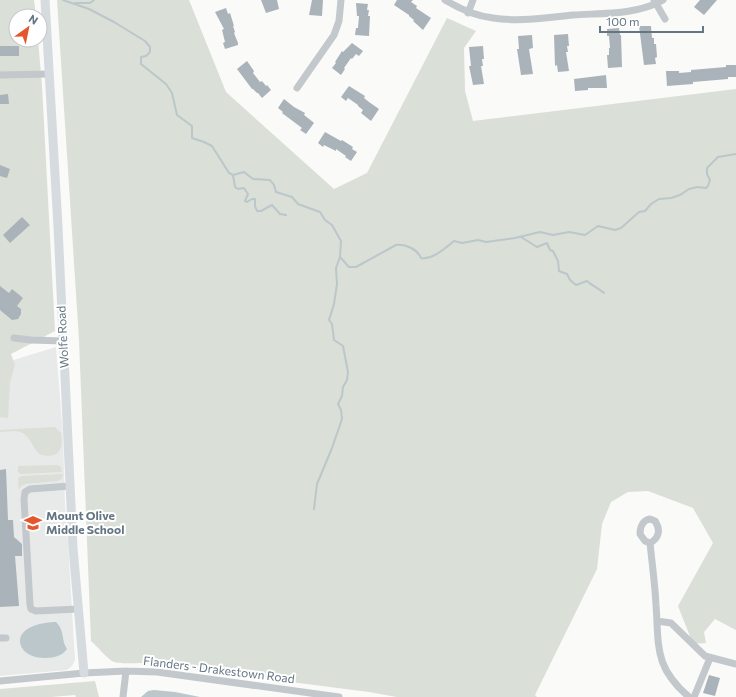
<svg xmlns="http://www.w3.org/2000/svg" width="736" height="697" font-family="Commissioner,sans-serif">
<rect width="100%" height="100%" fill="#fafaf8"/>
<path fill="#e8e9e9" d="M56,347l7,88 2,68 3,39 7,118 -3,6 -5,4 -67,6v-314h7z"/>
<path fill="#dadfd7" d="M0,0h34l2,16h-20v24h22l4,46 13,245 -44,23 4,11 -5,17 -2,36 -8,-1z
M57,0h132l37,92 108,97 33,-16 80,-155 29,13 -12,17 1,43 8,30 263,-32v541l-21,-11 -11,13 2,11 -13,1 -15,-38 35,-63 -20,-35 -45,-17 -20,1 -17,10 -9,22 -5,45 -62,126 2,2h-140l-28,-5 -226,-29c-6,0 -25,1 -29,-1 -6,-2 -17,-16 -23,-21l-12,-301z
M55,427l6,6c3,17 -3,27 -22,21 -6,-6 -10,-20 -19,-22 -6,-2 -14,0 -20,0v-2z
M57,465l4,2 1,5 -41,2 -3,-2v-6z
M63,474l-1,4 -4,3 -33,3 -4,2 -2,4 -1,-12 3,-2z
M95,681l4,16h-23l-1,-2 -24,2h-51v-8z"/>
<path fill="#bbc7cb" d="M56,622c9,8 5,19 11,27 -2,2 -4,5 -7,6 -11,6 -38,4 -40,-13 -1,-16 25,-20 36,-20z
M154,690l21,2 25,5h-59l7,-6z"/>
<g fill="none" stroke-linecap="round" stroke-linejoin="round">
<path stroke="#bbc7cb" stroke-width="2" d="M63,0l26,9 25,13 31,19 5,6v5l-4,4 -5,1v7l25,20 6,9 5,22 15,11v12l12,4 8,4 17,27 4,2 11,-3 9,7 17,1 4,5 2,7 16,5 6,7 22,8 5,8 7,5 9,16 -1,16 9,10h7l40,-22c10,-1 21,4 25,13 12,2 24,-10 33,-17l8,2 16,-3 8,2 29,-4 25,-6 13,3 16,-3 16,3 13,-9 17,4 6,-2 18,-16 6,-1 6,-7 8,-5 12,-1 9,-3 9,-6 8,-2 9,1 2,-2 2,-6 -3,-6v-6l11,-11 18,-3
M75,3h15l4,-3
M233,175l2,12 3,2 6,-1 4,6 -3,7 2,1 5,-3h3v7l2,5h4l11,-6 8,9 6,1
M521,237l16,10 10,-4 3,7 3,1 5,10 1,10 8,3 3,6 6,5 11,-4c3,3 12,8 17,12
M314,509l3,-25 15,-36 10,-29 -1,-9 -3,-6 4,-8 1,-9 4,-7 1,-8 -5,-26 -9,-6 -2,-16 -3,-4 5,-16 3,-20 -1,-16 4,-11"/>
</g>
<path fill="#aab3b9" d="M261,0h16l2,9 -13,4z
M312,0h11l-1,16 -13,-1z
M397,0h16l-2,2 6,4 -1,2 15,10 -8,12 -10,-9 1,-1 -5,-4v-1l-15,-10z
M700,0h17l-13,15 -10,-8z
M356,3l12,1 -1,6h2l-1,6h2l-1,20 -14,-1 1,-7h2l1,-12h-2z
M226,8l2,6 2,-1 4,13h-1l2,6 -1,1 4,10v2l-13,4 -2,-6 2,-1 -3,-12 2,-1 -9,-17z
M639,26h12l1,12h2v6h2l1,13 -2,1 1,6 -12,1z
M619,28l1,7h1l1,32 -14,1 -1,-13h2v-7h1l-1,-12h-2v-7z
M568,34l1,12h-2l1,6h-2l3,19 -11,1 -1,-7 -2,1 -1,-31z
M532,35l1,13 -4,1 4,25 -12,1 -4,-26h2l-1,-13z
M352,43l11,8 -4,5 -3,-2 -4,5 -1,-1 -7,10 1,1 -4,6 -9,-7 4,-5 -1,-1 7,-11 1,1z
M0,46h19v10h-19z
M483,46l1,13h-2l1,7h-2l3,18 -11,1 -4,-19h2l-2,-19z
M247,61l7,10 -1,2 7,9 2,-1 4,5 1,-1 4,5 -9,8 -4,-5h-1l-4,-4h-1l-15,-20z
M726,65h10v12h-8v2l-35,3v2l-26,2 -1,-15h13v2l12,-1v-2l23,-2 12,-1z
M606,75l1,13h-19v2l-13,1 -1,-12z
M349,86l16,10 -1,2 5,4 10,7 -8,12 -10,-8 2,-3 -5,-4v-1l-10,-7 -2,3 -5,-4z
M8,94l1,10h-9v-9z
M284,99l10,8 11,6 -1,2 9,7 1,1 -8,11 -6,-4 2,-2 -20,-15 1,-1 -5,-4z
M325,132l16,9 1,-1 11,7 -1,2 5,3 -6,9 -6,-4 1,-1 -10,-7v2l-12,-6 -1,2 -5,-4z
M0,165l10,4 -3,9 -7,-2z
M22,217l8,8 -20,18 -7,-8z
M0,286l9,7 3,-4 11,9 -6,8 4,3v5l-3,5 -6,1 -12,-10z
M6,469l2,51h5l1,17 8,7v12h-7l4,50 -19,1v-137z
M709,675l11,3 -5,18 -12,-3z"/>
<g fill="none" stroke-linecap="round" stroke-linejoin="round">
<path stroke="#c3c8cc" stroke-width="7" d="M445,0c15,9 30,16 48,18 26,4 54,0 80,-3 29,-2 64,0 90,-15
M654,0l11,19
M468,13l5,-13
M0,75l49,-1
M297,88l37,-53 5,-14 2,-21
M14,338l17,2 33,1
M70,486l-40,3 -5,3 -1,7 6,106 1,4 5,2 42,-2
M650,519l5,2c6,9 4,17 -5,22l-5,-2 -5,-7c0,-7 3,-14 10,-15z
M650,543c2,20 5,41 6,62 3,42 -2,62 33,92
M657,621l14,2 34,33 31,8
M0,638h6
M0,681l84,-8 42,-2 31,1 182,25
M123,697l3,-26
M694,697l16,-39"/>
<path stroke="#d6dbdf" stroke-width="9" d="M45,0l13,227 15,321 11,125"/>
</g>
<defs>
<g id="school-bare" transform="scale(1.38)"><path d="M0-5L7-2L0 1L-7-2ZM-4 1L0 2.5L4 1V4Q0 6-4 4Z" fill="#e4572e" stroke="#fff" stroke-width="2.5" paint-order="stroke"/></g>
</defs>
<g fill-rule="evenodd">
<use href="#school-bare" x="33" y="523"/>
</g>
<g text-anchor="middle" stroke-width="4" stroke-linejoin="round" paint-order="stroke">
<g font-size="12" fill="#657683" stroke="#fff">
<text transform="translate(63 337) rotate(-93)" y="4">Wolfe Road</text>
<text transform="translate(219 670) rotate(7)" y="4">Flanders - Drakestown Road</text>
</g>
<g font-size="12" font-weight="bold" fill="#657683" stroke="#fff" text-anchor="start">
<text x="46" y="520">Mount Olive<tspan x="46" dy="14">Middle School</tspan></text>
</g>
</g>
<g transform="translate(28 28) rotate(33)"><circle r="19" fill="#ffffff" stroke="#c1c8cd"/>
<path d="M0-3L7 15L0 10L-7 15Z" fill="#e4572e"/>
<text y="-6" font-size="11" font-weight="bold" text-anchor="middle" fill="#657683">N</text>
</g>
<path d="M600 26v6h103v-6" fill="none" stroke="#657683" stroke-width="2"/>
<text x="606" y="26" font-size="12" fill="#657683" stroke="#ffffff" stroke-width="3" paint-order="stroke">100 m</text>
</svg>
